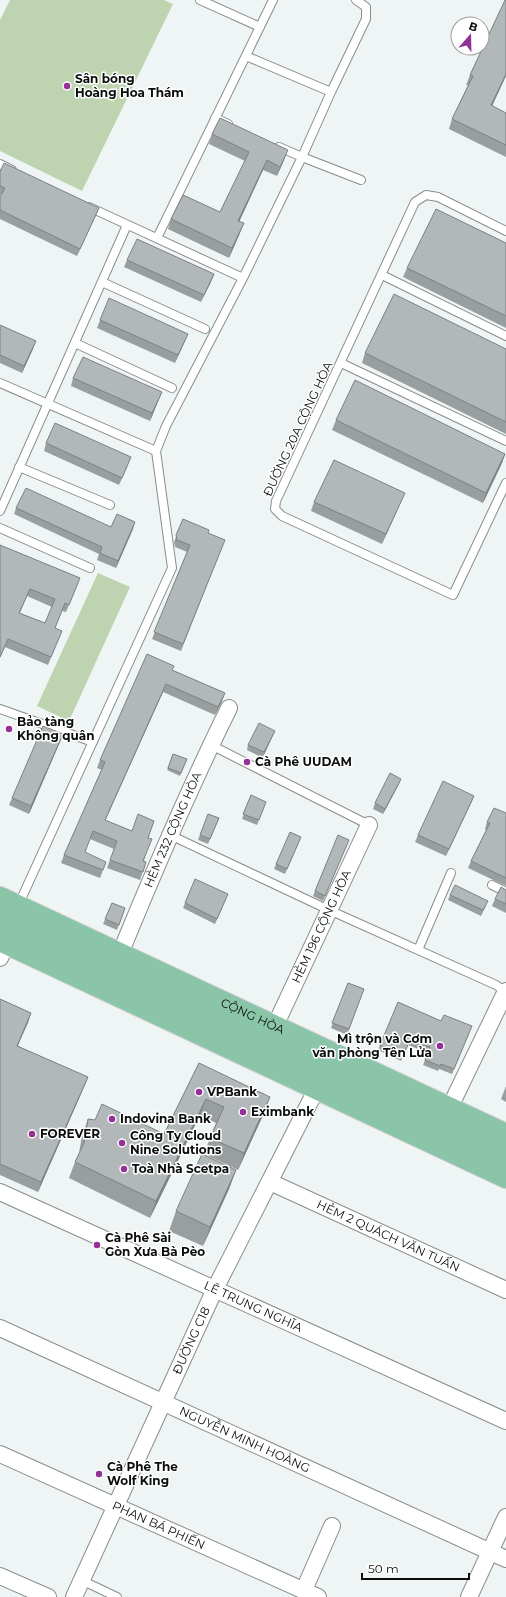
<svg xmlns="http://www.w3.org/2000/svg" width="506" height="1597" font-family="Montserrat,sans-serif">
<rect width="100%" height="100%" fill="#eff5f4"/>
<path fill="#bed3b0" d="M10,0h154l9,4 -91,187 -82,-40v-131z
M98,573l32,14 -61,134 -32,-15z"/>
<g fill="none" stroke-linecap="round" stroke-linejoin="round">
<g stroke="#888d8d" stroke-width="10">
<path id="lane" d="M200,0l60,27
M246,56l85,36
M215,118l13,6
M279,147l23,10 29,-65 35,-73v-12l-10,-7
M0,164l12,6
M89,207l154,71
M506,231l-68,-34 -12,-2 -11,7 -139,299 -1,8 7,7 171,79 53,-112
M157,238l116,-238
M382,275l124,61
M102,282l103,47
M75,343l97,45
M341,363l165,78
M0,383l156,68
M19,467l91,38
M0,511l127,-286
M0,528l90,40
M0,709l93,33
M211,745l158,80
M170,835l159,75 167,75 10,7
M492,885l14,7
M18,906l154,-338 -16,-117 10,-25 77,-148 59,-121 59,23
M418,950l33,-77
M81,1580l36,17"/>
</g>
<g stroke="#888d8d" stroke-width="18">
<g id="street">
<path id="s1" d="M120,954c34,-83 69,-165 109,-246"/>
<path d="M0,958l7,-14"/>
<path id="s2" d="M274,1028l95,-203"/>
<path d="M449,1109l57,-118"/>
<path id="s3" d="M270,1182l236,108"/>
<path id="s4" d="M0,1192l506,229"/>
<path id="s5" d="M0,1328l506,231"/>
<path id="s6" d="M0,1454l318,143"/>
<path d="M0,1576l48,21"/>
<path d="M304,1590l28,-64"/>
<path id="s7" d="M74,1597l141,-308 102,-201"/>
<path d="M469,1597l37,-80"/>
</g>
</g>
<g stroke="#cecfcf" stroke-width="24">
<g id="primary">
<path id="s8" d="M0,898l506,237"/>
<path d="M0,920l506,236"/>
<path d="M0,940l506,237"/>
</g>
</g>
<use href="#lane" stroke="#fff" stroke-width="8"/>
<use href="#street" stroke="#fff" stroke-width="16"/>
<use href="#primary" stroke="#8ac5aa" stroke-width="22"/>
</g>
<path fill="#999e9f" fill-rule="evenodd" d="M505,0l-13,106 14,7v44l-57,-28 3,-10 16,-34h-2l4,-10z
M212,134l72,26 -7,16 -14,-6 -24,51 1,12 -11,25 -61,-29 3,-10 49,-7 25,-51 -36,-17z
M0,172l99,36 -3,7 -19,41 -77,-37v-22l1,-2 -1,-1z
M506,243v85l-103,-51 4,-9z
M127,260l87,14 -13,28 -77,-35z
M100,320l85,21 -10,22 -78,-35z
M0,325l33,24 -11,24 -22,-10z
M506,349v85l-144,-71 3,-10z
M73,378l89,14 -12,29 -79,-35z
M336,420l169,34 -3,9 -19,40 -151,-73z
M46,443l82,22 -9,20 -75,-34z
M314,502h87l-19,42 -71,-33z
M16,508l95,19 22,2 -17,39 -19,-8 2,-6 -85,-40z
M183,519l25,14 14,14 -41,104 -29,-12 35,-87 -12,-5 -1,-5z
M0,545l80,33 -14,34 -4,-1 -7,17 4,10 -11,27 -43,-18 -5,11zM27,596l25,11 -7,16 -25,-10z
M172,670l53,23 -3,8 -7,14 -52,-23 -58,128 43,18 -4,23 2,1 -6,18 -33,-12 7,-19 -24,-10 -5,13 18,18 -3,8 -39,-15 3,-8 38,-85 -5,-2 3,-8z
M275,731l-12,27 -16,-8 1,-5z
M63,734l-34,80 -20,-9 3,-7z
M173,754l14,5 -7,17 -13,-6z
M399,784l-16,30 -10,-5 2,-6z
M251,795l13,12 -7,18 -15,-6z
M474,796l-3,7 -25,53 -31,-14 3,-7z
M506,813v73l-38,-18 3,-7 15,-31 -1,-1 2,-7z
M208,814l11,4 -11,26 -10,-4z
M349,840l-26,61 -10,-5 2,-5z
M299,842l-14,32 -11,-5 2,-5z
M195,879l31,20 -11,25 -32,-16z
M506,890v23l-14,-7 3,-7z
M450,895l36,11 -5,10 -33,-16z
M112,903l13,5 -8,22 -14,-6z
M348,983l16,6 -17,46 -16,-7z
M0,999l31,14 -13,33 70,31 -4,10 -46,105 -38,-17z
M441,1021l31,5 -20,48 -13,-5 -1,2 -15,-6 5,-12 -20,-8 -7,16 -23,-11 2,-5z
M199,1063l65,50 -26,57 -34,-16 6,-16 6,-15 -16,-8 -50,103 -81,-40 6,-16 4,-9 3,-17 6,-17 76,15z
M506,1086v16l-5,-3z
M236,1170l-7,19 -26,57 -34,-15 7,-20z"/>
<path fill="#7d8182" d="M506,74v2l-18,39 3,-10z
M288,150l-4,10 -7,16 3,-9z
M267,160l-4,10 -28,61 3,-10z
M99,208l-3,7 -19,41 3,-7z
M244,223l-4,10 -11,25 3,-10z
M214,274l-3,8 -10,20 3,-7z
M188,334l-3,7 -10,22 3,-8z
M36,341l-3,8 -11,24 2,-7z
M162,392l-3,7 -9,22 2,-8z
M505,454l-3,9 -19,40 3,-10z
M405,493l-4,9 -19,42 4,-10z
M135,522l-2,7 -17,39 2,-7z
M166,684l-3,8 -61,136 3,-8z
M225,693l-3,8 -7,14 3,-8z
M63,734l-3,8 -31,72 2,-8z
M401,779l-2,5 -16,30 2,-5z
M474,796l-3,7 -25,53 3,-7z
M31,1013l-3,10 -15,32 4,-9z
M88,1077l-4,10 -46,105 3,-10z
M270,1097l-6,16 -26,57 6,-17z
M206,1099l-6,16 -50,103 6,-17z
M236,1170l-7,19 -26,57 7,-19z"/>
<path fill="#b2b8b9" stroke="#7d8182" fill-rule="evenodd" d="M505,0h1v74l-15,31 15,8v32l-54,-26 21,-43 -3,-1z
M220,118l68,32 -8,17 -13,-7 -29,61 6,2 -12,25 -61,-29 12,-24 37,17 29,-60 -37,-18z
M4,163l95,45 -19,41 -80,-39v-13l5,-9 -5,-2v-14z
M436,209l70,34v73l-99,-48z
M137,239l77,35 -10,21 -77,-35z
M394,294l112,55v73l-141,-69z
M109,298l79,36 -10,21 -78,-35z
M0,325l36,16 -12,25 -24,-11z
M83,357l79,35 -10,21 -79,-35z
M355,380l150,74 -19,39 -150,-73z
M55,423l76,34 -9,21 -76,-35z
M334,460l71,33 -19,41 -72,-32z
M26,488l85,39 6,-13 18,8 -17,39 -18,-8 2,-6 -86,-39z
M183,519l26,11 -1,3 17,7 -42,104 -29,-12 36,-87 -13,-5 -1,-5z
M0,545l80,33 -11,27 -4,-2 -10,25 7,3 -11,26 -43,-18 -8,18zM30,589l25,10 -10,24 -26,-10z
M147,654l27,12 -2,4 53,23 -7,14 -52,-23 -61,136 27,11 6,-17 16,7 -6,17 4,1 -9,22 3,1 -3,10 -33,-12 7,-19 -24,-10 -8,21 21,10 -3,8 -39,-15 41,-93 -5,-2z
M259,723l16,8 -11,21 -16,-7z
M43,726l20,8 -32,72 -19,-8z
M173,754l14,5 -6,14 -13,-5z
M390,773l11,6 -16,30 -10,-6z
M443,781l31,15 -25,53 -31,-14z
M251,795l15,7 -7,18 -16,-6z
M494,808l12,5v65l-35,-17 19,-38 -3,-1z
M208,814l11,4 -9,21 -10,-4z
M290,832l11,5 -14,32 -11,-5z
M338,835l11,5 -24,56 -10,-5z
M195,879l33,15 -11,25 -32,-16z
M455,885l33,16 -5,9 -33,-15z
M501,887l5,3v14l-11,-5z
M112,903l13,5 -6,17 -14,-6z
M348,983l16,6 -15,40 -17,-6z
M0,999l31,14 -14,33 71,31 -47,105 -41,-18z
M398,1002l43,19 3,-6 28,11 -18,43 -13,-5 -1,2 -15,-6 5,-13 -20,-7 -7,16 -23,-11z
M199,1063l71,34 -26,56 -34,-15 14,-31 -18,-8 -50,102 -81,-39 9,-19 4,-24 7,1 7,-16 62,30z
M202,1154l34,16 -26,57 -34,-16z"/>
<g fill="#933199" stroke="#fff" stroke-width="1.5">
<circle cx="67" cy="86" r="4"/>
<circle cx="9" cy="729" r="4"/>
<circle cx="247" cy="762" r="4"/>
<circle cx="440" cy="1046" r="4"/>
<circle cx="199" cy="1092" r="4"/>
<circle cx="243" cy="1112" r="4"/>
<circle cx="112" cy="1119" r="4"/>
<circle cx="32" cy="1134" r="4"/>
<circle cx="122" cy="1143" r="4"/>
<circle cx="124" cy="1169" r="4"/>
<circle cx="97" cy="1245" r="4"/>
<circle cx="99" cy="1474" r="4"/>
</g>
<g text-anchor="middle" stroke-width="3" stroke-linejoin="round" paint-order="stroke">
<g font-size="12" font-weight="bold" fill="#0b0d0d" stroke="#fff" text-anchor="start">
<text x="75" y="83">Sân bóng<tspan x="75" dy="14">Hoàng Hoa Thám</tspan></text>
<text x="17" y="726">Bảo tàng<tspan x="17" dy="14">Không quân</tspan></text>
<text x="255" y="766">Cà Phê UUDAM</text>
<text x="432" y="1043" text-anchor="end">Mì trộn và Cơm<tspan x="432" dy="14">văn phòng Tên Lửa</tspan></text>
<text x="207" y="1096">VPBank</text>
<text x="251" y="1116">Eximbank</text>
<text x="120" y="1123">Indovina Bank</text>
<text x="40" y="1138">FOREVER</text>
<text x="130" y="1140">Công Ty Cloud<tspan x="130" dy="14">Nine Solutions</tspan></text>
<text x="132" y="1173">Toà Nhà Scetpa</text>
<text x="105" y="1242">Cà Phê Sài<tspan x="105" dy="14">Gòn Xưa Bà Pèo</tspan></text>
<text x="107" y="1471">Cà Phê The<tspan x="107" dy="14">Wolf King</tspan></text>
</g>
<g font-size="12" fill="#0b0d0d" stroke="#fff">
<text transform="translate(298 429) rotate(-65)" y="4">ĐƯỜNG 20A CỘNG HÒA</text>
<text dy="4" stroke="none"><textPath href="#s1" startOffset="135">HẺM 232 CỘNG HÒA</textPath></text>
<text dy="4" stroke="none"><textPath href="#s2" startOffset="112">HẺM 196 CỘNG HÒA</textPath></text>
<text dy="4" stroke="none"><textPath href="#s8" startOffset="279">CỘNG HÒA</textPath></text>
<text dy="4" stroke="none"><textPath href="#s3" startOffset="130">HẺM 2 QUÁCH VĂN TUẤN</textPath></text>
<text dy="4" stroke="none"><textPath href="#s4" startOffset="278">LÊ TRUNG NGHĨA</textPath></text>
<text dy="4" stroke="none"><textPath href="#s7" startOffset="282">ĐƯỜNG C18</textPath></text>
<text dy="4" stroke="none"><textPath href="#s5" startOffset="269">NGUYỄN MINH HOÀNG</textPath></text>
<text dy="4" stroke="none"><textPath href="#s6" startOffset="174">PHAN BÁ PHIẾN</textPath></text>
</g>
</g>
<g transform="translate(470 36) rotate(20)"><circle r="19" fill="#ffffff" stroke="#9d9e9e"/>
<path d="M0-3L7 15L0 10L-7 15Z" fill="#933199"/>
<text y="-6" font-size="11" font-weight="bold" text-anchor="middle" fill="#0b0d0d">B</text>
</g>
<path d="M362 1573v6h107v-6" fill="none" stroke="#0b0d0d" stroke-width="2"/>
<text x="368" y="1573" font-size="12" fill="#0b0d0d" stroke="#ffffff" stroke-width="3" paint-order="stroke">50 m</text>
</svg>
